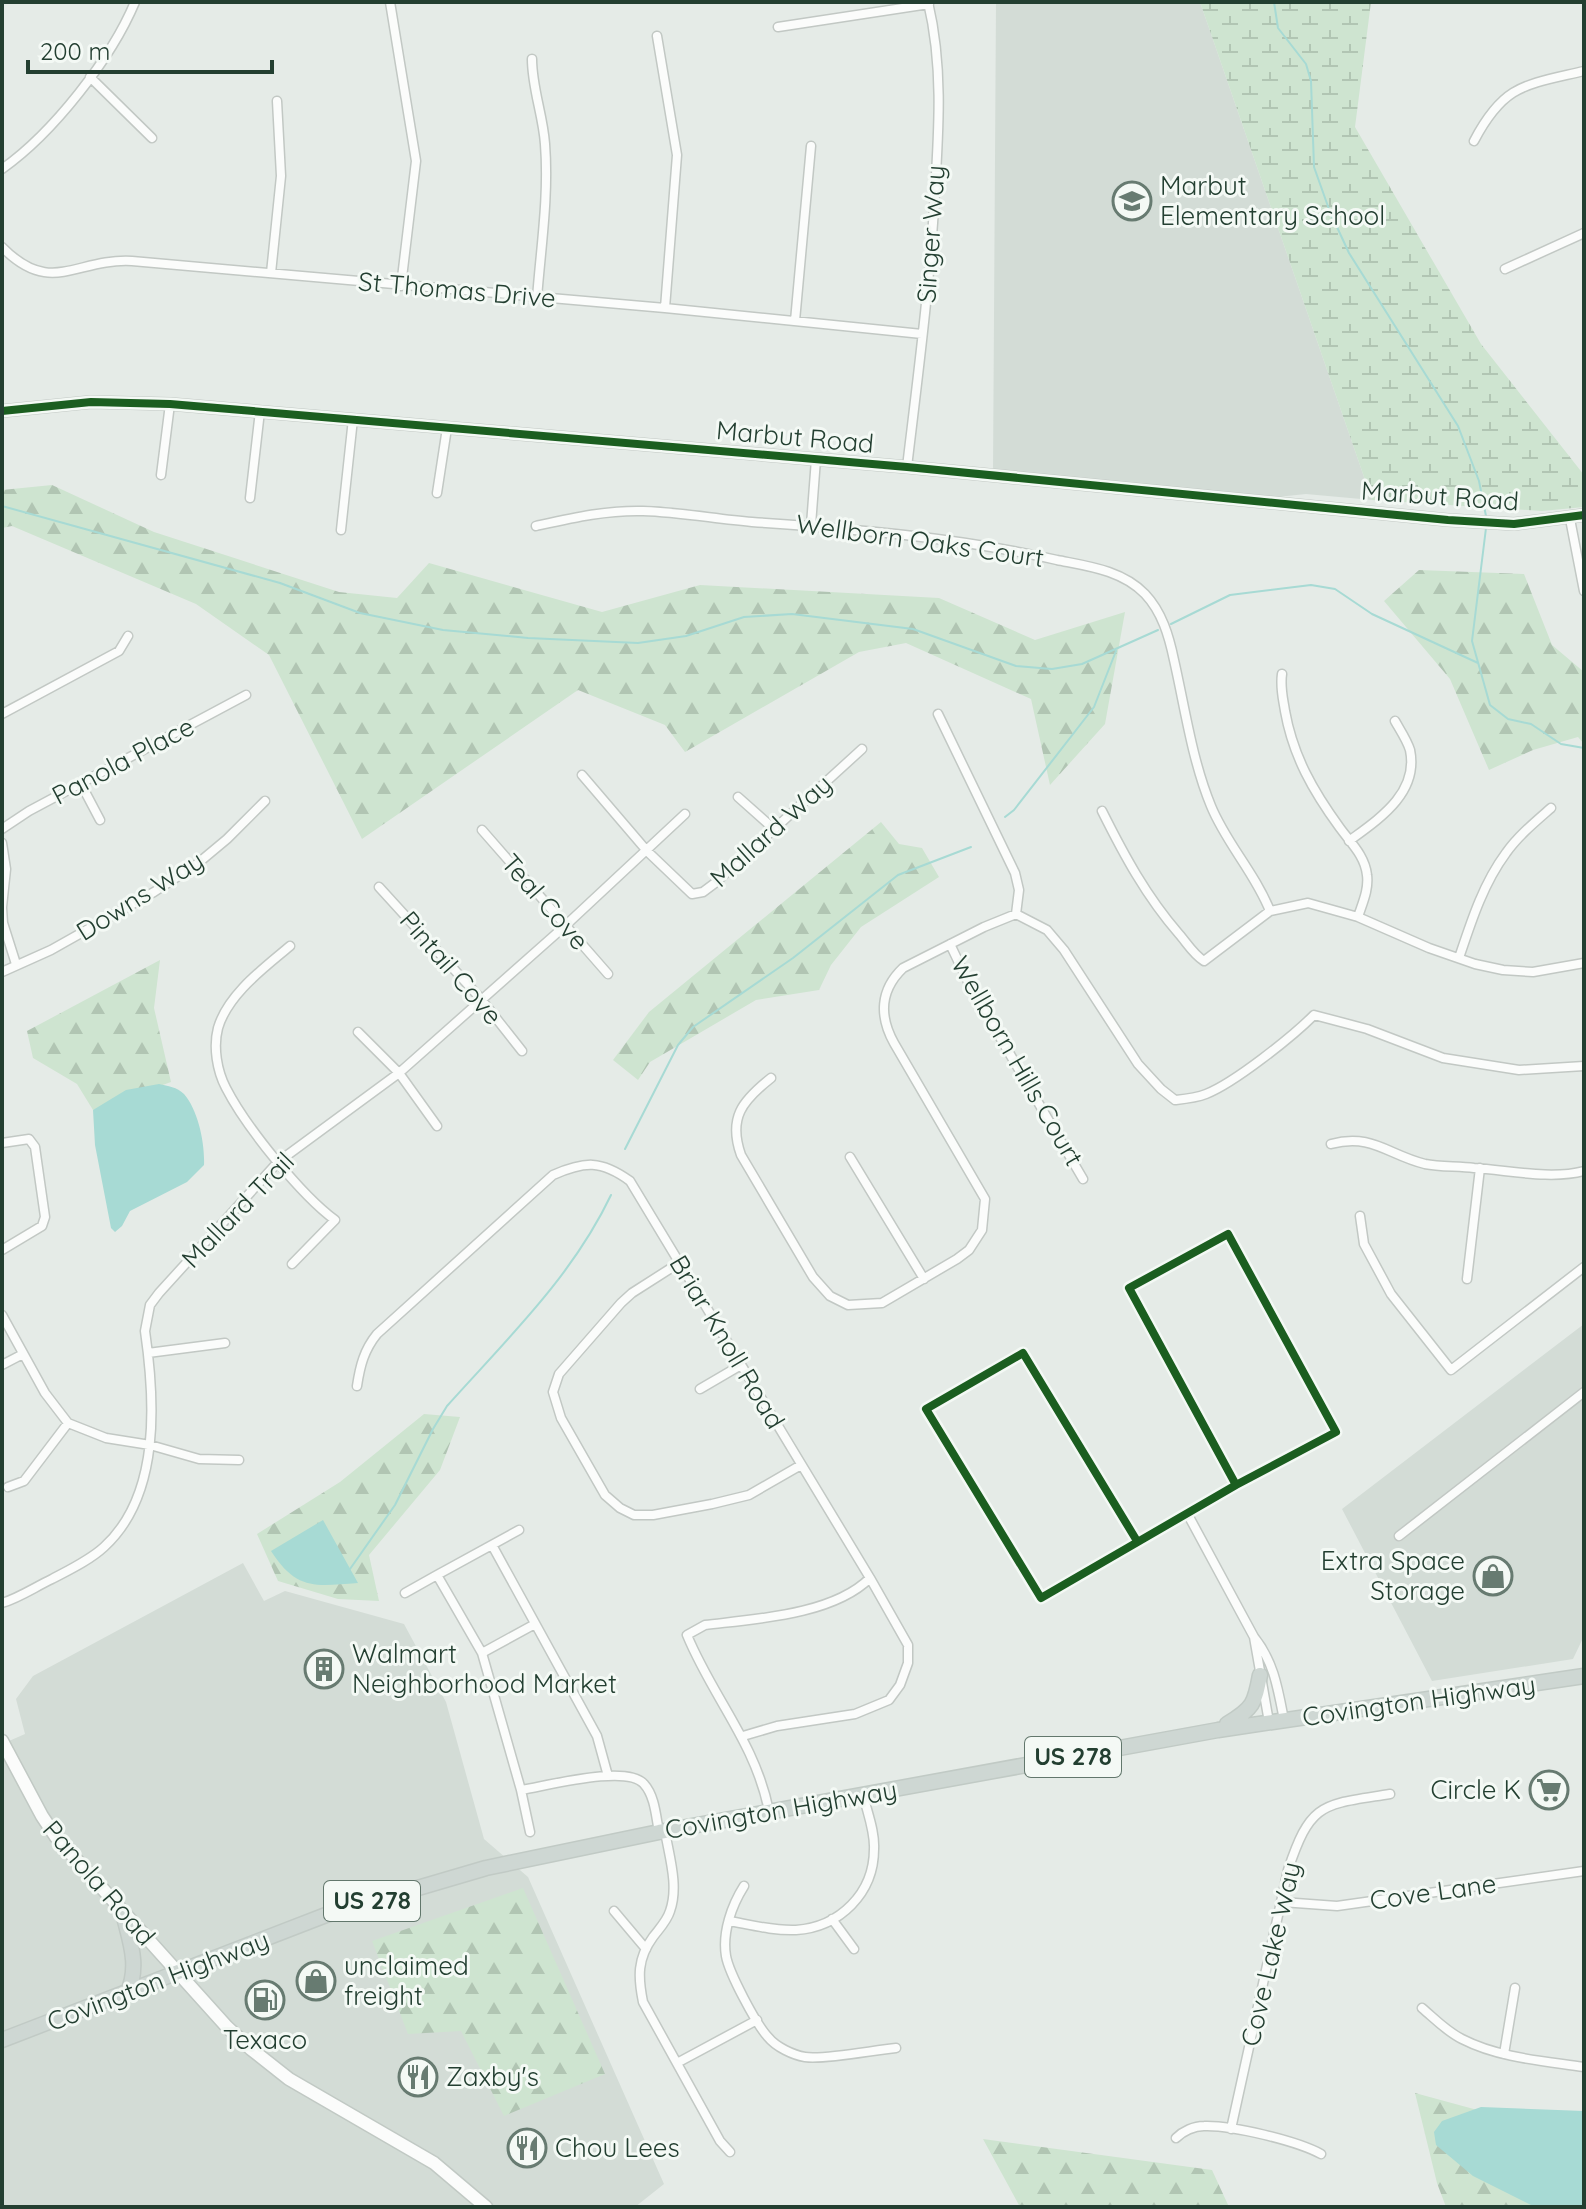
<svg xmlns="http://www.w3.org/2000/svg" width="1586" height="2209" font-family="Quicksand,sans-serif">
<defs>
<pattern id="forest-firs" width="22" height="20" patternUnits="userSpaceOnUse" patternTransform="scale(2)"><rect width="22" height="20" fill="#cee4d0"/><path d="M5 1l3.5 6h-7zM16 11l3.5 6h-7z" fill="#b1c5b3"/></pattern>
<pattern id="wetland-marsh" width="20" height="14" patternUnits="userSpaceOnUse" patternTransform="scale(2)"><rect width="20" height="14" fill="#cee4d0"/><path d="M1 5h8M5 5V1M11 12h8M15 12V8" fill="none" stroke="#b1c5b3"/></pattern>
</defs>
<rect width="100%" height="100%" fill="#e5ebe7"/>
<path fill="#d3dcd6" d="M996,2h204l172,498 -66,-6 -68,7 -245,-27z
M1584,1324v312l-11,23 -141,22 -90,-172z
M243,1563l21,38 21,-10 119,33 42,78 38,137 44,38 136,307 -29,23h-633v-463l23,-10 -9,-35 17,-23z"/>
<path fill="url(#forest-firs)" d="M52,485l102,47 185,60 58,6 32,-35 173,49 98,-27 239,13 96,42 90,-28 -20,112 -55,61 -19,-86 -125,-56 -47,9 -174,100 -20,-27 -87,-35 -216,149 -93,-184 -73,-51 -184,-78 -10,2v-38z
M1419,570l105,4 28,71 32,27v72l-6,-7 -45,13 -44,20 -39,-91 -66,-78z
M881,822l18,22 23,4 17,29 -78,50 -30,38 -12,25 -63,10 -106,62 -12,18 -25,-20 36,-48z
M160,960l-6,48 17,74 -78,28 -16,-26 -44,-26 -6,-27z
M424,1414l36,3 -20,53 -71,85 10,46 -41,-2 -60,-18 -21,-47 83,-52z
M523,1888l82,186 -101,42 -43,-85 -53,3 -36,-93z
M1415,2093l169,46v68h-138l-9,-24z
M983,2139l229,31 17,37h-209z"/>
<path fill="url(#wetland-marsh)" d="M1200,2h171l-16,125 126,217 103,131v32l-42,4 -170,-11z"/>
<path fill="#a7dad4" d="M159,1084c9,2 18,3 25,10 14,16 21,49 20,71l-17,17 -57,29 -8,15 -7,6 -4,-4 -16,-83 -2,-35 33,-20z
M323,1520l35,63c-43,3 -61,8 -87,-32z
M1481,2107l103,4v96h-49l-62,-31 -37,-31 -2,-13 8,-11z"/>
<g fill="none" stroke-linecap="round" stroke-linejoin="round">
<path stroke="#a7dad4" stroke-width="2" d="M1274,2l4,26 28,36 5,17 3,86 16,45 19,41 109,173 21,55 7,35
M2,506l278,77 80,30 83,17 85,8 110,5 48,-7 58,-19 48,-3 121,15 103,37 36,3 30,-5 76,-34
M1486,528l-14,113 18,64 18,14 23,5 30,20 23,4
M1171,624l59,-29 81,-10 24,4 37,25 106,49
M1005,817l9,-7 80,-103 22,-56
M625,1149l53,-104 15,-18 100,-69 105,-83 73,-28
M350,1569l45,-64 38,-76 14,-23c60,-67 125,-129 164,-211"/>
<g stroke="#c2c8c4" stroke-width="11">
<path id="minor" d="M390,2l26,159 -15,125
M778,27l151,-23
M657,36l20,119 -12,153
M532,59c0,29 11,56 13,85 4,52 -4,102 -8,154
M90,77l62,61
M1474,141c30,-57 51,-56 110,-70
M2,169c51,-36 109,-110 133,-167
M2,247c49,50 74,11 130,14l533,47 257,26
M1505,269l79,-36
M271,273l10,-97 -4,-75
M795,321l16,-175
M907,467c11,-92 23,-183 28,-276 4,-64 8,-126 -7,-189
M161,475l9,-71
M437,493l10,-65
M250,498l10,-87
M1570,519l14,72
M811,525l5,-66
M536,526c36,-8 70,-16 107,-15 36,1 73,8 109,11 102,7 204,15 305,38 30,6 65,10 88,34 17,18 24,42 29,66 11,48 18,100 37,146 15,37 44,67 59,105
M341,530l12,-111
M1282,674c-2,14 1,24 3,37 8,45 28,80 55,117 11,15 25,28 27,47 2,15 -5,29 -9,42
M2,714l117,-63 9,-15
M938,714l77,159 4,17 -3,24
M582,775l65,76 45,43 11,-2 12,-9 147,-134
M81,784l19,36
M738,797l36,32
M1102,811c22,44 44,85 77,123 8,9 14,20 25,27l66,-50 38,-8 50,14 71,31 46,16 28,6 30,2 51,-9
M2,829l27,-18 217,-116
M482,830l126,144
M1349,841c30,-22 70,-48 61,-91 -3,-10 -10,-20 -15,-29
M2,843l4,26 -4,38
M379,887l102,112 41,52
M2,908l1,15 13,41
M1016,914l31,16 17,20 74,114 23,25 14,11c10,-1 21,-2 31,-6 28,-11 86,-57 108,-79l53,14 76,29 76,12 65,-4
M950,944l20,42 113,193
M290,946c-26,22 -62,48 -72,82 -5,19 -1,43 8,60 20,39 75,107 109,132l-43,44
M1459,958c12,-36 24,-74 47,-105 12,-17 29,-31 45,-45
M2,972l49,-22 103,-58 43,-28 30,-25 38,-38
M358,1032l41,41 38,53
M771,1078c-29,23 -43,40 -30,77l72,122 17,19 18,9 34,-2 75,-44 12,-9 13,-20 3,-31 -91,-156c-15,-27 -14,-53 9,-75l81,-41 32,-13
M2,1143l27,-4 6,8 10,70 -3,9 -40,24
M1331,1144c41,-11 57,11 94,20 15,3 33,2 49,4 34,2 76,12 110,3
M850,1157l74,122
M1360,1216l4,28 27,50 60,76 133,-103
M679,1263l-47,30 -11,10 -62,71 -6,18 8,26 44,77 15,13 14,7h19l59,-11 37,-9 52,-30
M1467,1279l13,-111
M2,1315l43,78 23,30 38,15 44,7 49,14 40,1
M148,1353l77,-10
M2,1365l21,-11
M357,1386c3,-20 7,-36 20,-52l176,-159c32,-14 48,-15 77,6l240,397 38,67v18l-8,22 -11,15 -34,14 -78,12 -34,10
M700,1389l41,-24
M8,1487l16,-6 44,-58
M1187,1513l67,124
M519,1530l-82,45 45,78 39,137c26,-4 106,-26 123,-6 11,12 12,33 15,48
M1399,1536l185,-144
M1137,1541l-114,-188 -97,56 115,189 195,-113 100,-53 -108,-198 -99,54 107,197
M492,1545l105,191 11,40
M405,1593l32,-18
M2,1603c17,-5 33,-16 50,-24 17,-9 38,-19 52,-32 57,-52 51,-147 41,-216l5,-26 9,-12 119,-131 121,-89 167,-148 119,-111
M482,1653l53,-29
M1269,1722l-15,-85c20,25 24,52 30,83
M521,1790l9,42
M769,1811c-14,-69 -56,-113 -82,-176l18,-10c50,-6 128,-10 165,-47
M665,1831c4,25 14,55 5,80 -3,10 -11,18 -17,26 -16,22 -15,40 -10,65l77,139 10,11
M744,1886c-12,19 -22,46 -18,70 3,17 30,68 42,81 8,10 25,18 37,20 20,3 69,-7 91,-9
M1282,1902l55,4 247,-35
M614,1911l32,38
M832,1919l22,30
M729,1921c22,4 45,10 67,9 44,-3 78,-37 78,-81 1,-18 -7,-37 -11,-55
M1422,2008c13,11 24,23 40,31 37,19 82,22 122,28
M1504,2054l11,-66
M677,2063l80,-43
M1231,2129l57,-259c23,-69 34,-65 102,-76
M1176,2138c7,-7 18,-12 28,-12 28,-1 93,15 117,28"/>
</g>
<g stroke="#c2c8c4" stroke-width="14">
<path id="tertiary" d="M2,411l89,-9 79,2 737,63 541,53 66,4 70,-9"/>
</g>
<g stroke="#c1c9c4" stroke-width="15">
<path id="secondary" d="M2,1741l40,75 14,21 171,190 24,22 38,30 145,84 52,44"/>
</g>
<g stroke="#c1cac5" stroke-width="17">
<path id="primary" d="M1227,1724c26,-15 28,-21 33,-49
M123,1913c7,29 17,53 4,81
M2,2040l324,-125 160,-47 173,-36 559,-102 366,-54"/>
</g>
<use href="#minor" stroke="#fbfcfb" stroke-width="8"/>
<use href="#tertiary" stroke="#fbfcfb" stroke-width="11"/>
<use href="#secondary" stroke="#fbfcfb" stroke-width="12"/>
<use href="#primary" stroke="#ced7d3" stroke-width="14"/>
<g stroke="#f4f9f5" stroke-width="13">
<path id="cycleway" d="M2,411l89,-9 79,2 737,63 541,53 66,4 70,-9
M1137,1541l-114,-188 -97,56 115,189 195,-113 100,-53 -108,-198 -99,54 107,197"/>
</g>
<use href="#cycleway" stroke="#1b5e20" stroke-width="8"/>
</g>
<defs>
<g id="school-ring" transform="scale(2)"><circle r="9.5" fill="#f4f9f5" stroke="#677b71" stroke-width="1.5"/><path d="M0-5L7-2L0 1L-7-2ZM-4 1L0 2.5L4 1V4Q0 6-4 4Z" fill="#677b71"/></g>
<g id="shop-ring" transform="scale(2)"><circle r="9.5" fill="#f4f9f5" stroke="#677b71" stroke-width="1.5"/><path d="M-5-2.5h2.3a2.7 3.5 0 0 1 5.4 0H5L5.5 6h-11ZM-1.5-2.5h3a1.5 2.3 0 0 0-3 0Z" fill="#677b71"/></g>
<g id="building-ring" transform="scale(2)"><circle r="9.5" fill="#f4f9f5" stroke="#677b71" stroke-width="1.5"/><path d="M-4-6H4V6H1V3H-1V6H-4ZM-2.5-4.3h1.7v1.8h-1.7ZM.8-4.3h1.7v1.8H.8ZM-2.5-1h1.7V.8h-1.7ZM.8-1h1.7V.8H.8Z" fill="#677b71"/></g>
<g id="supermarket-ring" transform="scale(2)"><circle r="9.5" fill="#f4f9f5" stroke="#677b71" stroke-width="1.5"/><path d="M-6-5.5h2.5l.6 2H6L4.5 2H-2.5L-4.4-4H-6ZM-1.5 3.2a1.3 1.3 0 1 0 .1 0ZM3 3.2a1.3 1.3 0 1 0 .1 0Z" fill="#677b71"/></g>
<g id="fuel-ring" transform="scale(2)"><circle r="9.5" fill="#f4f9f5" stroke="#677b71" stroke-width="1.5"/><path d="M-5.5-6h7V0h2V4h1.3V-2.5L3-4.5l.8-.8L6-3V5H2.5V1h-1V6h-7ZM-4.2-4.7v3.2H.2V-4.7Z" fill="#677b71"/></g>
<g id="restaurant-ring" transform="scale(2)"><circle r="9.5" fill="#f4f9f5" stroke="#677b71" stroke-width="1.5"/><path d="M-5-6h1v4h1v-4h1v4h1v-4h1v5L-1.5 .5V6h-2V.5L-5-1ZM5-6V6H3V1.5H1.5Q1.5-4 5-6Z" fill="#677b71"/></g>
</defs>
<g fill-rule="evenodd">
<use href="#school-ring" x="1132" y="201"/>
<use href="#shop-ring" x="1493" y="1576"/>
<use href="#building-ring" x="324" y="1669"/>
<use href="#supermarket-ring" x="1549" y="1790"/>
<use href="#shop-ring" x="316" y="1981"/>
<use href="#fuel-ring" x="265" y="2000"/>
<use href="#restaurant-ring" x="418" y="2077"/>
<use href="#restaurant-ring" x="527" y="2148"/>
</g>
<g text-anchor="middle" stroke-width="6" stroke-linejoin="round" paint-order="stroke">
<g fill="#f4f9f5" stroke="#62776c" stroke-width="2">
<rect x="1025" y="1737" width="96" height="40" rx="6"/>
<rect x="324" y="1881" width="96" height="40" rx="6"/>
</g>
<g font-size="24" font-weight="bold" fill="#233f31">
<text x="1073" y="1765">US 278</text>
<text x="372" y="1909">US 278</text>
</g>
<g font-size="26" fill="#233f31" stroke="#f4f9f5" text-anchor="start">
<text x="1160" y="195">Marbut<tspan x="1160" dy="30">Elementary School</tspan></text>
<text x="1465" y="1570" text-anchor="end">Extra Space<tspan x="1465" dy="30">Storage</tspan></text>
<text x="352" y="1663">Walmart<tspan x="352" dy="30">Neighborhood Market</tspan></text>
<text x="1521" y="1799" text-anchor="end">Circle K</text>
<text x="344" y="1975">unclaimed<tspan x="344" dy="30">freight</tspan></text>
<text x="265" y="2049" text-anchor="middle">Texaco</text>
<text x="446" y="2086">Zaxby's</text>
<text x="555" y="2157">Chou Lees</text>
</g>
<g font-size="26" fill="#233f31" stroke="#f4f9f5">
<text transform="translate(931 234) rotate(-86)" y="9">Singer Way</text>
<text transform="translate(457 290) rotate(5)" y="9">St Thomas Drive</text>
<text transform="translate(795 437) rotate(5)" y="9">Marbut Road</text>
<text transform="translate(1440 496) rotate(4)" y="9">Marbut Road</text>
<text transform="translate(920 541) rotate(8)" y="9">Wellborn Oaks Court</text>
<text transform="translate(123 761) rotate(-28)" y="9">Panola Place</text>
<text transform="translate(771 831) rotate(-42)" y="9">Mallard Way</text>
<text transform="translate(140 896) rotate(-32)" y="9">Downs Way</text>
<text transform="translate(545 902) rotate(49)" y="9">Teal Cove</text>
<text transform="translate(451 968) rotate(49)" y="9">Pintail Cove</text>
<text transform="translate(1017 1061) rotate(60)" y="9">Wellborn Hills Court</text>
<text transform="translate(238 1210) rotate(-46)" y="9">Mallard Trail</text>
<text transform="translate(727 1342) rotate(59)" y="9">Briar Knoll Road</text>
<text transform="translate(1419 1701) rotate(-8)" y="9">Covington Highway</text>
<text transform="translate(781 1810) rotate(-10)" y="9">Covington Highway</text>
<text transform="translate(99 1883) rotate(49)" y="9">Panola Road</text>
<text transform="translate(1433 1892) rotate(-8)" y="9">Cove Lane</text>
<text transform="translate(1271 1954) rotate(-77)" y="9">Cove Lake Way</text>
<text transform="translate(158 1981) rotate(-21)" y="9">Covington Highway</text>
</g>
</g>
<rect width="1586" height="2209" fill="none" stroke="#233f31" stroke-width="8"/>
<path d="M28 60v12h244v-12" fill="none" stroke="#233f31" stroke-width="4"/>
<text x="40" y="60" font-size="24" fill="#233f31" stroke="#f4f9f5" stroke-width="6" paint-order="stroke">200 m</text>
</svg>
